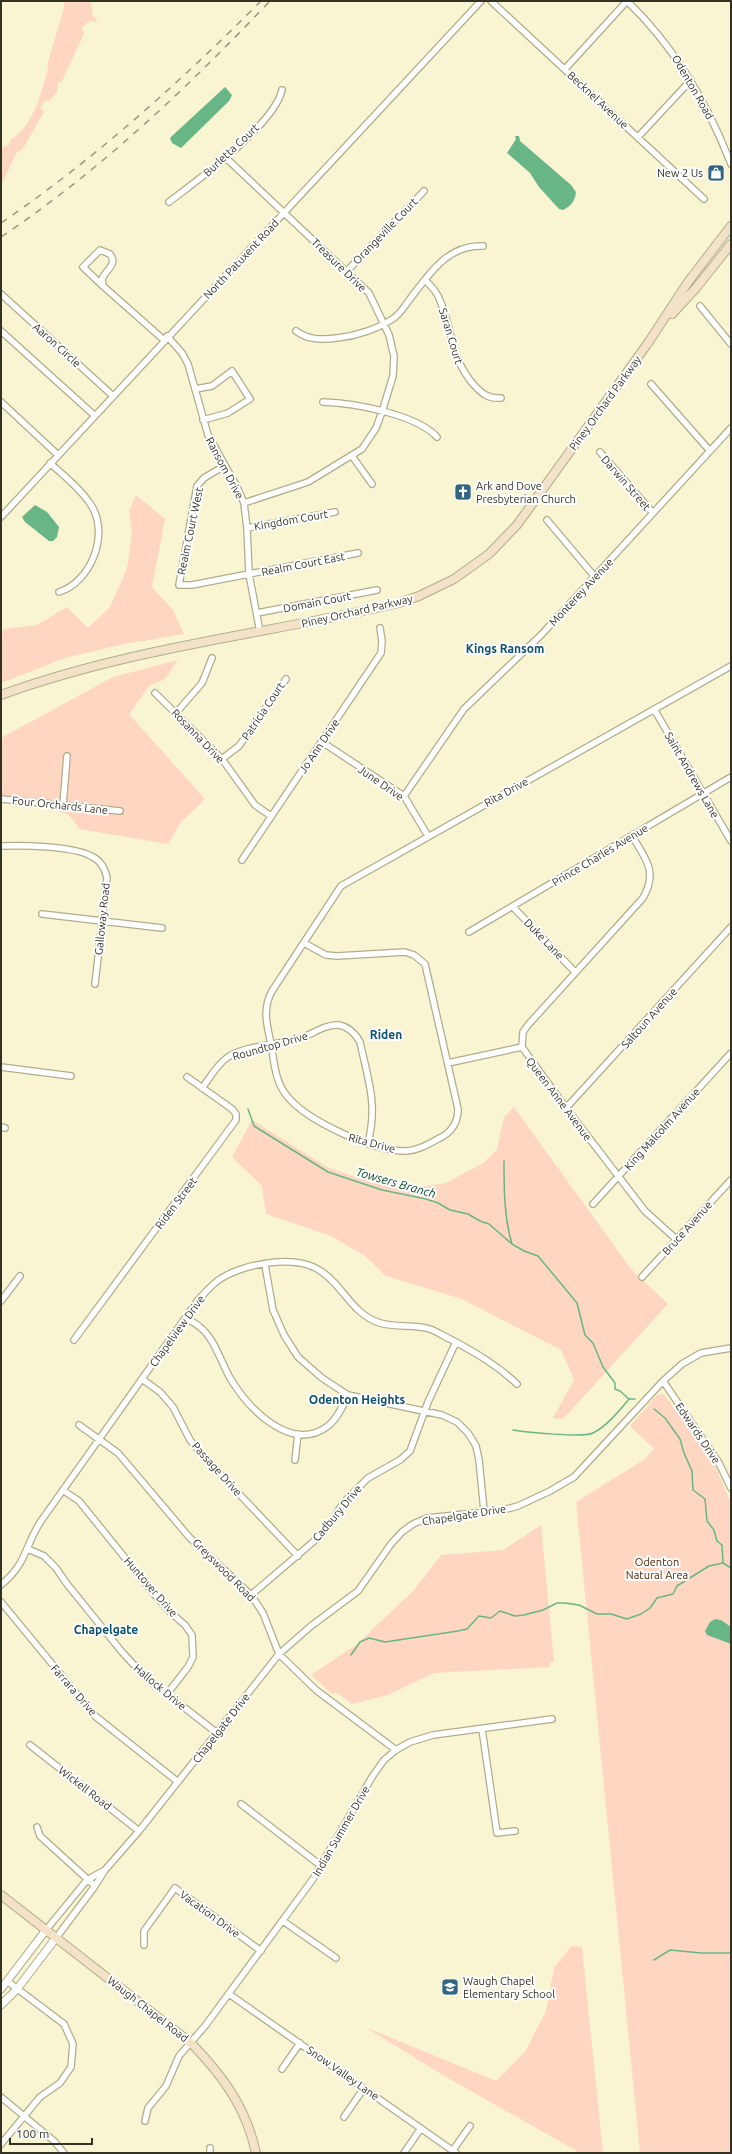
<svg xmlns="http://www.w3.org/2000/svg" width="732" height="2154" font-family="Ubuntu,sans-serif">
<rect width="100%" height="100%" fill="#f9f5d2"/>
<path fill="#ffd6c1" d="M64,1h26l2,6v8l6,7 -9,-1 -7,7 2,6 -22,47 -4,2 -1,9 -8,9 -4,-1 -4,7 3,5 -22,38 -5,2 -16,33v-37l8,-3 2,-6c22,-12 31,-48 37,-71v-6l16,-54z
M136,495l29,24 -13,68 21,23 11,24 -60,10 -59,14 -64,25v-51l3,-3 33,-4 30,-18 21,21 22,-21 17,-39 5,-34 -3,-23z
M178,660l-13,19 -15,6 -21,29 76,85 -24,23 -13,22 -88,-15 -12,-15 -67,-16v-60l112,-61z
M514,1107l117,162 37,35 -105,115 -10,-1 21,-38 -13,-30 -99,-51 -76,-23 -21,-20 -36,-21 -63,-21 -4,-28 -30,-29 20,-37 75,47 42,15 43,6 34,-5 39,-21 12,-13 7,-32z
M664,1394l50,69 17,40v650h-91l-64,-651 69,-43 9,-10 -24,-23 27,-31z
M541,1525l13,137h-4v5l-116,6 -46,22 -36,9 -16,-12 -4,2 -21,-19 45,-30 57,-54 28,-36 62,-5z
M571,1946l11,1 21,206h-23l-137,-78 -78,-48 131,54 29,-29 21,-41 8,-43z"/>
<path fill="#68b686" d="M225,87l7,8 -3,6 -48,47 -9,-5 -2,-5 2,-2z
M515,136h4l1,5 51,44 5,7c-1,9 -5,14 -13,18l-4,-1 -20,-22 -9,-14 -23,-20 9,-14z
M35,505l12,7 12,15 -2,10 -4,4h-4l-24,-19 -3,-5z
M715,1619l6,1 10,7v17l-24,-9 -2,-4 5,-9z"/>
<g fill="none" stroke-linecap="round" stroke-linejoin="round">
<path stroke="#68b686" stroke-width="1.5" d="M248,1109l6,17 74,46 54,18 44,9 12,4 12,7 18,4 12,7 9,3 23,20 12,7 14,5 39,47 8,32 8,8 10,24 12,16v6l5,2 9,8h6
M504,1161c0,28 0,56 8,83
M654,1409l11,9 15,21 4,14 8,18 1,19 12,9 2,22 7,9 3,11 5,4 1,18 8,5
M513,1430c12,2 71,8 80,3 14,-7 26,-22 36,-34
M351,1655l9,-13 9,-4 16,4 73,-11 9,-2 12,-13 12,2 9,-7 15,5 9,-1 19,-5 14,-7h8l14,2 18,9h14l16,5 14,-5 9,-6 7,-10 16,-4 4,-8 32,-20 14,-3
M654,1960l16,-10 31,3h30"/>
<g stroke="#b0ad8b" stroke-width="8">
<path id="minor" d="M491,1l213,198
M627,1c48,46 80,101 104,163
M565,69l62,-68
M638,137l53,-57
M226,158l143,135 20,42 5,21 -1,20 -11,36 -6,16 -14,21 -54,33 -64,21
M169,202c30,-23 105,-77 113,-112
M347,271l77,-80
M425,280c7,7 13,13 16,23 12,30 10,56 33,82 8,9 15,14 27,13
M103,286l-20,-19 17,-17 10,4c8,11 -4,15 -8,25l1,7 61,54
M1,294l111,101
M700,306l31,38
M1,331l93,84
M296,331c12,9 26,9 41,7 19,-2 41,-9 57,-20 7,-5 11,-13 16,-19 19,-25 38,-55 73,-53
M167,336l15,17 6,11 20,71 29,52 7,16 3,25 2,46 11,58
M651,384l59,67
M195,389l17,-3 20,-15 18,28 -22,14 -25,7
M1,402l57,53
M323,402c30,1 93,12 114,35
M600,452l53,61
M352,456l20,28
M50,463c14,13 31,26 41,42 19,29 0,77 -32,87
M224,466l-20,12 -7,8 -18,99h13l166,-32
M1,517l480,-516
M547,520l48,57
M247,528l88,-16
M257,613l120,-23
M155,693l67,66 33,46 16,11
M654,709l77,132
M176,713l26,-30 10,-25
M322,742l82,54 24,40
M222,759l17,-13 47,-67
M404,796l60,-87 78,-75 189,-206
M1,799l119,12
M63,805l4,-49
M632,836c14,23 26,36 11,62l-115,127 -5,7 -1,15 44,61 79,103 31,28
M1,846c21,-1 72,0 90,10 9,4 14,12 16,22l-12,106
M242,860l139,-207 1,-12 -2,-13
M513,907l62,65
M42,914l120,14
M469,932l262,-155
M304,943l22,12 11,1 68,-4 9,3 11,9 33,145c0,15 -7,24 -20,30 -11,6 -20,11 -31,12 -33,1 -100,-30 -120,-55 -12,-14 -13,-35 -16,-52 -4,-19 -9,-35 1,-53l69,-105 390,-220
M448,1063l74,-16
M1,1067l70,9
M202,1088c8,-10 15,-24 26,-31 17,-12 55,-12 76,-20 11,-5 23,-13 35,-12 10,2 16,8 21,17 8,38 18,62 8,101
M566,1108l165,-181
M1,1127l4,1
M593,1204l138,-151
M265,1265l8,45 11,25 14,22 24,21 26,17 94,20 15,7 11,11 8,13 3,14 5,51
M642,1277l89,-97
M1,1301l19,-25
M186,1318c5,3 11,6 15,10 14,12 20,34 29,50 18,30 61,76 98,48 9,-7 15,-20 20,-31
M74,1340l162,-220v-6l-4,-5 -45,-32
M142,1379l18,13 13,15 17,33 14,17 94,99
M663,1381l56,82 12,25
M79,1425l39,28 72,85 61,57 12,18 16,41 37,36 80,60
M295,1460l3,-26
M64,1491l15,10 76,94 15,17 15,13 7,10 1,22 -5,10 -21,27
M28,1549l16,7 12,12 11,16 55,68 23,25 72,56
M1,1585c27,-23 23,-38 40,-64l157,-221c7,-7 13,-15 22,-21 24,-15 74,-25 99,-9 24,14 32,44 61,53 16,5 34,1 50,6 8,3 15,8 22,11 24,13 45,25 65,44
M251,1595l62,-53 16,-17 15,-23 24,-24 32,-18 10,-9 18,-49 28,-60
M1,1602l94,114 83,66
M482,1729l15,104 18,-2
M30,1745l109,86
M241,1804l79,61
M37,1827l3,9 55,50
M283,1921l53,37
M46,1930l41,-50 18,-10
M56,1938l39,-52 10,-16 34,-39 140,-177 32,-28 47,-35 33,-47 11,-12 11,-8 14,-6 76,-8 15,-4 32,-15 24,-14 89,-96 19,-17 19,-11 30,-5
M144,1945v-14l31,-43 86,63
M229,1994l227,159
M282,2069l18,-26
M1,2097l53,44 10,12
M344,2117l20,-29
M145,2121l3,-13 18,-22 13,-30 26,-30 108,-147 59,-102 12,-17 12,-10 14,-8 23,-7 119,-16
M1,2144l39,-47 20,-14 11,-16 2,-23 -9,-20 -57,-43
M453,2150l17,-24
M210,2153v-5
M404,2153l17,-25"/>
</g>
<g stroke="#b0ad8b" stroke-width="9">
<path id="tertiary" d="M1,1989l45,-59
M1,2005l16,-16 39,-51"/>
</g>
<g stroke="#b0ad8b" stroke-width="10">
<path id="secondary" d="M672,314l24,-26 35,-44
M1,695c128,-47 265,-61 398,-92l20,-7 35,-17 35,-25 28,-29 131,-182 40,-61 43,-56
M1,1895l190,148c32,33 55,64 65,110"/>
</g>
<use href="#minor" stroke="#fff" stroke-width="5.5"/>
<use href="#tertiary" stroke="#fff" stroke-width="7"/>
<use href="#secondary" stroke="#f3e2c8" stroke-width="8"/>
<path stroke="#9a977f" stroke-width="1.5" stroke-dasharray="7 7" stroke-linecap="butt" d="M1,223c95,-65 179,-141 260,-222
M1,237c100,-67 186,-149 269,-236"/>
</g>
<defs>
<g id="shop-square" transform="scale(0.9)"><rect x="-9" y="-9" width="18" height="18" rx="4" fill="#316581" stroke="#fff"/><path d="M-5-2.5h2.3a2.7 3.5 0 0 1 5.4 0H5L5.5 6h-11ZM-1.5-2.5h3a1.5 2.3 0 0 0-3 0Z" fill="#fff"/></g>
<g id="church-square" transform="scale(0.9)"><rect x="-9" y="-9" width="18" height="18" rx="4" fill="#316581" stroke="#fff"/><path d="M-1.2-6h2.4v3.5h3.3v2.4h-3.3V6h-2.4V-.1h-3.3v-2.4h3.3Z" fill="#fff"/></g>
<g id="school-square" transform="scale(0.9)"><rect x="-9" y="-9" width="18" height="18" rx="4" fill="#316581" stroke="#fff"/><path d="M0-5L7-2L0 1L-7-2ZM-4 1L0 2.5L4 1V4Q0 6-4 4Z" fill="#fff"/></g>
</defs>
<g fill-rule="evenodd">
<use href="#shop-square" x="716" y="173"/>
<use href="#church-square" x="463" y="492"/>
<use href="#school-square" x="450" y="1987"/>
</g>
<g text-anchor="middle" stroke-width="4" stroke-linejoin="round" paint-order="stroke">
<g font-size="11" fill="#343225" stroke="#fff">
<text transform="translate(693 87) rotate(60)" y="4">Odenton Road</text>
<text transform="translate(598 100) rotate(43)" y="4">Becknel Avenue</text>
<text transform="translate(231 150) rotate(-43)" y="4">Burletta Court</text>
<text transform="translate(385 231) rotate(-46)" y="4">Orangeville Court</text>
<text transform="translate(241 259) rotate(-47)" y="4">North Patuxent Road</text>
<text transform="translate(339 265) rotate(44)" y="4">Treasure Drive</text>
<text transform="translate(451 336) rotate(73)" y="4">Saran Court</text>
<text transform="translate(57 345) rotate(42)" y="4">Aaron Circle</text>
<text transform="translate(605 403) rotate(-54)" y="4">Piney Orchard Parkway</text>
<text transform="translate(225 468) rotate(62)" y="4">Ransom Drive</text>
<text transform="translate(626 483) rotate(49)" y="4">Darwin Street</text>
<text transform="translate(291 520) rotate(-10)" y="4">Kingdom Court</text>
<text transform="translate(190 531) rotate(-78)" y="4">Realm Court West</text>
<text transform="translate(303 564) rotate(-11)" y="4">Realm Court East</text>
<text transform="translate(581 592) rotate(-47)" y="4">Monterey Avenue</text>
<text transform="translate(317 602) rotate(-11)" y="4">Domain Court</text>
<text transform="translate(357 611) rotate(-13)" y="4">Piney Orchard Parkway</text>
<text transform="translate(263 711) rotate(-56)" y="4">Patricia Court</text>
<text transform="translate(198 736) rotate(46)" y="4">Rosanna Drive</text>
<text transform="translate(319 746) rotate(-56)" y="4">Jo Ann Drive</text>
<text transform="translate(692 775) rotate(60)" y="4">Saint Andrews Lane</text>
<text transform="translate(381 783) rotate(35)" y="4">June Drive</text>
<text transform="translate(506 792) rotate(-29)" y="4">Rita Drive</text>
<text transform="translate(60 805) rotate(6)" y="4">Four Orchards Lane</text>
<text transform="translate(600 855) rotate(-31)" y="4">Prince Charles Avenue</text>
<text transform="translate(102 919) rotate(-84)" y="4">Galloway Road</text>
<text transform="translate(544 939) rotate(46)" y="4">Duke Lane</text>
<text transform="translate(649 1018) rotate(-48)" y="4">Saltoun Avenue</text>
<text transform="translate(270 1046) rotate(-16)" y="4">Roundtop Drive</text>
<text transform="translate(559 1099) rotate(53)" y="4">Queen Anne Avenue</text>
<text transform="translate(662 1129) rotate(-48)" y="4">King Malcolm Avenue</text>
<text transform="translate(372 1143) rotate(15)" y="4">Rita Drive</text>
<text transform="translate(176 1203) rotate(-53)" y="4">Riden Street</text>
<text transform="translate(687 1228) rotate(-48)" y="4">Bruce Avenue</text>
<text transform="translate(177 1331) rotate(-54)" y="4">Chapelview Drive</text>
<text transform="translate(698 1433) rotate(56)" y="4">Edwards Drive</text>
<text transform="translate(217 1469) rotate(48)" y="4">Passage Drive</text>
<text transform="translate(337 1513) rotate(-50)" y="4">Cadbury Drive</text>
<text transform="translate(464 1515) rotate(-9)" y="4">Chapelgate Drive</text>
<text transform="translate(224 1570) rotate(45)" y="4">Greyswood Road</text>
<text transform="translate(151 1587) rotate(49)" y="4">Huntover Drive</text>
<text transform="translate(160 1687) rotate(40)" y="4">Hallock Drive</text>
<text transform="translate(74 1690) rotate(49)" y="4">Farrara Drive</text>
<text transform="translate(221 1728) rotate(-52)" y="4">Chapelgate Drive</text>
<text transform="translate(85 1788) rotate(38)" y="4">Wickell Road</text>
<text transform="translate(341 1831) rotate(-60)" y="4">Indian Summer Drive</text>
<text transform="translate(210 1914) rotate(36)" y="4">Vacation Drive</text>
<text transform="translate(148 2009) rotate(38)" y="4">Waugh Chapel Road</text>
<text transform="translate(343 2073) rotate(35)" y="4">Snow Valley Lane</text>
</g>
<g font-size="11" fill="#343225" stroke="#fff" text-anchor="start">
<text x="703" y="177" text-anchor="end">New 2 Us</text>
<text x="476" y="490">Ark and Dove<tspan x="476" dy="13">Presbyterian Church</tspan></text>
<text x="463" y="1985">Waugh Chapel<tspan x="463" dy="13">Elementary School</tspan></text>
</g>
<g font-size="11" fill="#532504" stroke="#fff">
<text x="657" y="1566">Odenton<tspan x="657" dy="13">Natural Area</tspan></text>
</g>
<g font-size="12" font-weight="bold" fill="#0d4f6e" stroke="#fff">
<text x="505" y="653">Kings Ransom</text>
<text x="386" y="1039">Riden</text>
<text x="357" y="1404">Odenton Heights</text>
<text x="106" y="1634">Chapelgate</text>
</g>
<g font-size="12" font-style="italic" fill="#004223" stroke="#fff">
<text transform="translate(396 1183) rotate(16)" y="4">Towsers Branch</text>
</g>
</g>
<rect width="732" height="2154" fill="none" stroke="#343225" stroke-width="4"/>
<path d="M10 2138v6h82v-6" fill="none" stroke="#343225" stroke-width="2"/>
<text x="16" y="2138" font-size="12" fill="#343225" stroke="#ffffff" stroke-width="3" paint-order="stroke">100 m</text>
</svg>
